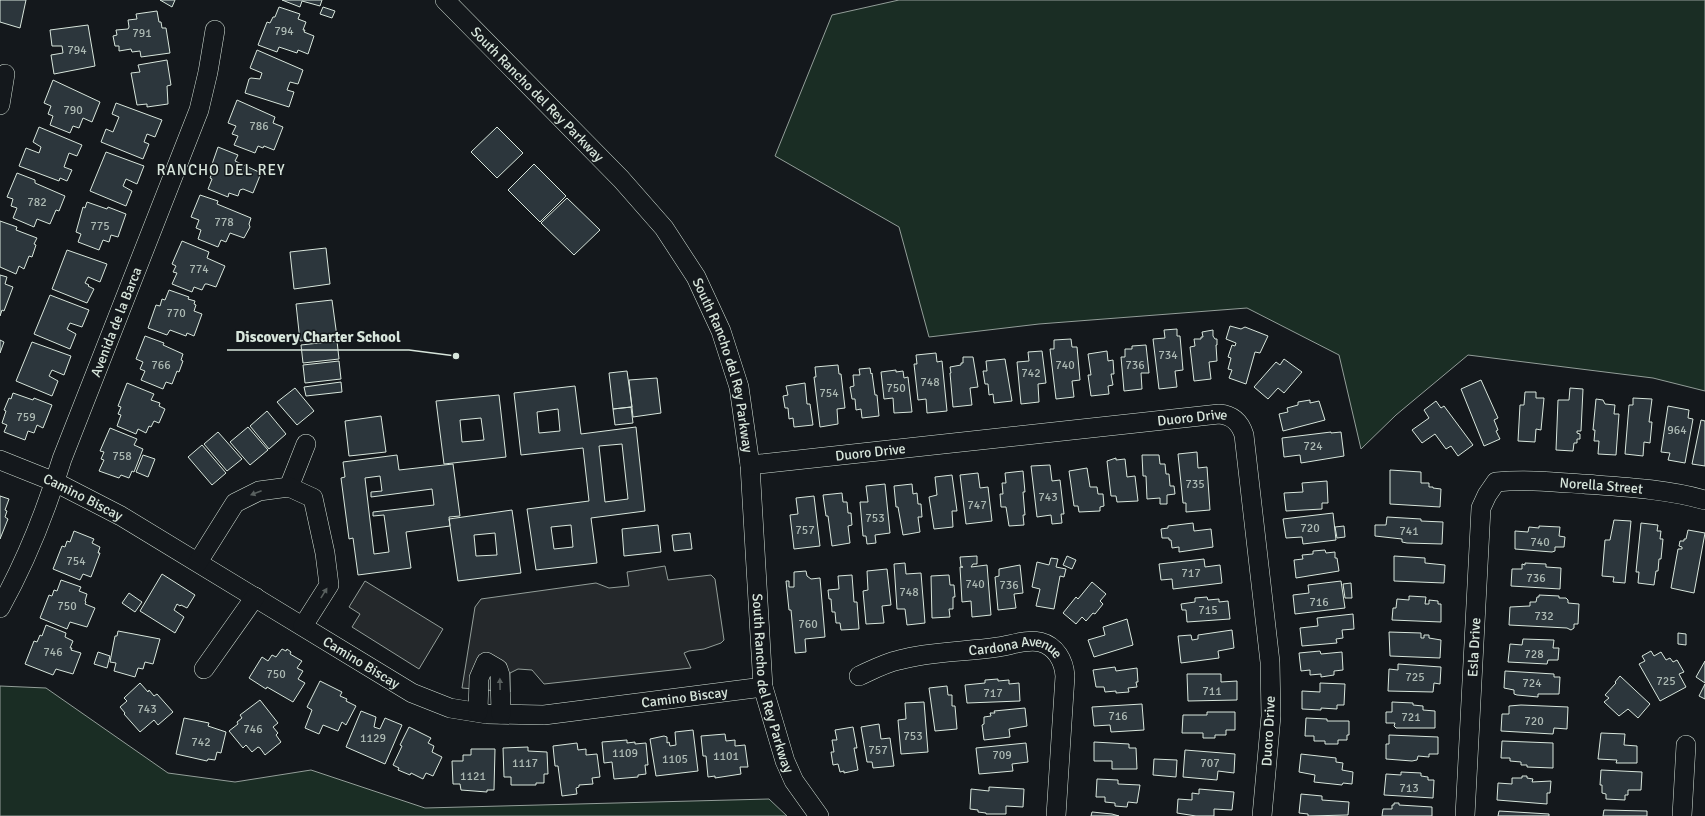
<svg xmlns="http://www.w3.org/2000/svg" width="1705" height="816" font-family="Signika,sans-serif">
<rect width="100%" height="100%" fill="#14181c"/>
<path fill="#1a2d24" stroke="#939e99" d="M899,0h806v391l-52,-13 -185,-23 -72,60 -35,34 -22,-94 -92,-47 -208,16 -110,13 -30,-110 -124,-71 57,-141z
M0,686l46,2 122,85 67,9 76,-12 114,38 344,-9 18,17h-787z"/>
<path fill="#24282b" stroke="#939e99" d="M665,566l3,14 43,-5 4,4 9,61 -3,3 -17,6 -15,2 -5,2 7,15 -147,16 -12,-14 -14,-1 -8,4v19l-48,-4 13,-81 6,-8 115,-16 13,5 20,-2 -2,-14z
M365,581l78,48 -24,40 -67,-42 8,-13 -11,-7z"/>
<path fill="#2c363c" stroke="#d8e6dc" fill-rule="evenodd" d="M0,0h26l-6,28 -20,-6z
M160,0h15l-3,7z
M282,0h40l-2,6 -18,-5 -2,6z
M279,7l21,7 -2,5 8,3 -3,8h2l-1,2 10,4 -6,18 -10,-4 -1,3 -18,-6 -2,5 -19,-7 9,-23 3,1 3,-6h2z
M323,7l12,4 -3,7 -12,-4z
M157,11l2,11h2l1,6h4l4,25 -29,4 -1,-6 -8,1 -1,-3 -12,2v-5h-4l-2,-10 4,-1 -1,-5 12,-1 1,-2 -1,-7 9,-1 -1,-5z
M88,25l7,41 -41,8 -3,-19 12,-2 -1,-7h-10l-2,-16z
M257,50l46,20 -5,14 -8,-2 -3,8 7,2 -5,15 -44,-14 4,-14 2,-1 9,1 2,-6 -12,-5z
M167,60l4,25 -4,1 1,18 -21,3v-3l-10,1 -6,-32 9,-1 -2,-7z
M53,80l47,22 -8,20 -9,-4 -4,10 -6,-2 -3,7 -20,-8 3,-9 -5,-2 3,-8 -7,-3z
M237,100l38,17 -2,6 10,4 -9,23 -10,-4 -1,2 -5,-2 -3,7 -21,-8 4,-9 -6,-2 4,-8 -8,-3z
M116,103l46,17 -7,17 -8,-3 -3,8 5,2 -6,15 -42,-17 5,-13 7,3 6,-15 -7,-3z
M39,127l43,18 -5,11 -8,-3 -5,14 8,3 -5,11 -7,-3 -1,3 -40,-15 7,-18 13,5 2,-6 -8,-5z
M497,127l26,26 -26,25 -26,-26z
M218,147l20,8 -3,6 26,12 -8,20 -10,-4 -3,1 -2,6 -9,-3 -1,4 -20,-8 4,-10 -2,-1 3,-7 -3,-1z
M106,152l38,14 -7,18 -11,-5 -3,7 9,5 -6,15 -36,-15z
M534,164l32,32 -26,26 -32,-32z
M17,173l18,7v3l30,13 -6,15 -3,-1 -6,14 -13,-5 -3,8 -21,-9 4,-10 -6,-2 2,-7 -6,-2z
M200,195l18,6 -1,3 34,14 -2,6 1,3 -6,11 -14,-5 -4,9 -5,-2 -3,7 -20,-8 3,-9 -5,-2 3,-8 -8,-3z
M567,198l33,32 -26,25 -33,-32z
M87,202l20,7 1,-2 18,7 -8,23 -7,-2 -2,7 -6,-2 -4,10 -21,-8 3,-8 -5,-2 7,-25 2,1z
M0,221l17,6 -1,3 21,8 -3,6 2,1 -4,12 -3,-1 -5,13 -5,-3 -3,8 -16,-7z
M182,241l27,11 -2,6 18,8 -9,21 -9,-3h-2l-3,6 -8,-3 -2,5 -20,-8 5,-11 -4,-1 3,-6 -4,-2z
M326,248l4,36 -36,5 -4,-37z
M67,250l40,14 -7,18 -12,-5 -3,6 4,2 -1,1 6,3 -7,14 -35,-14z
M0,275l7,2 -2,7 8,3 -9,24 -2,-1 -2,6z
M169,290l20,7 -1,2 7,2 -1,3 2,1 -2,6 8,3 -8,22 -7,-3 -1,3 -16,-6 -3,5 -19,-7 8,-23 4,1 2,-7 3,1z
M50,295l39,15 -7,17 -12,-4 -3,6 9,5 -6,15 -36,-15z
M332,300l5,37 -37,4 -4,-37z
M1230,326l11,3 4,-2 23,9 -8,17 -5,-1 -9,32 -17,-6 3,-8 -4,-1 3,-11 -3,-1 4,-12 3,1 1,-3 -10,-4z
M1177,329v7h3l3,34 -8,1 2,16 -18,2 -6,-50 12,-1 -1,-8z
M1213,330v6l2,3h2v6h-1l1,16 -8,1 2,17 -17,2 -4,-34 5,-1 -1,-7h7v-2h2l-1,-5z
M145,336l19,7 -1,2 20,9 -2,6 2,1 -4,11 -2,-1 -5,13 -6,-2 -3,7 -22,-9 4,-9 -5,-2 3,-7 -7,-3z
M1071,339l1,8h5l3,33 -8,1 2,16 -18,2 -6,-50h4v-9z
M0,340l4,2 -4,11z
M337,341l2,18 -36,4 -2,-18z
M32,342l39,14 -7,19 -12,-5 -3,6 9,5 -6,15 -36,-15z
M1146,345l3,28h-8l1,16 -18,2 -3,-34h4v-8h7v-3z
M1042,351l4,32 -8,1 1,18 -18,2 -4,-42 12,-1 -1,-9z
M1107,351l1,10 5,-1 1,14h-3l2,11 -5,1 1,8 -18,2 -3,-21h3l-3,-21z
M936,353l1,9 5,-1 5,50 -20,2 -1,-14 -8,1 -4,-36h3l-1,-9z
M963,357h10l5,30 -8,1 2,17 -19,2 -3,-34h1l-1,-6 11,-2v-2h2z
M1005,359l7,42 -18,2 -1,-9 -4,1 -1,-11h-3l-2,-13h4l-1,-10z
M1284,359l18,13 -18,21 -6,-5 -10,11 -14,-12 22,-25 4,3z
M339,361l2,18 -36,4 -2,-18z
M838,365l1,9h2l4,34 -8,1 1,15 -18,3 -6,-50h2l-1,-10z
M870,368l1,6 1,-1 3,22h2l2,21 -17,2 -1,-9 -5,1 -1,-11h-3l-2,-12 4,-1 -1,-11h7l-1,-6z
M896,370v2l7,-1 1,7 4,-1 4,35 -18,1 -1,-15 -9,1 -3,-27z
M627,371l5,36 -19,2 -4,-36z
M657,378l4,35 -28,4 -4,-37z
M1481,380l17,38 -4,2 4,10 -2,1 4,8 -16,7 -23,-57z
M341,382l1,10 -36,4 -2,-9z
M127,383l27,11 -3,6 9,3 -1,3 6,3 -6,14 -5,-2 -3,6 -2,-1 -3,7 -8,-4 -2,5 -19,-8 4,-11 -3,-1 3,-7 -3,-1z
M805,383l2,21h3l3,21 -19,2 -1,-9 -4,1 -1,-11h-3l-2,-12 5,-1 -2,-9z
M575,386l6,48 55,-7 9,84 -54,7 6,45 -61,7 -9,-61 62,-8 -6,-53 -62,7 -7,-62zM558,409l2,22 -21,2 -2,-21zM622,444l6,55 -23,3 -6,-56zM571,525l2,22 -19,2 -3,-22z
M295,388l19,23 -17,14 -20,-23z
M1570,388l13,1 -2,42h-4v2l3,1v5h-3v4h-3l-1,8 -17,-1 2,-50h11z
M1525,392h11v6h8l-3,32 -5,-1 -1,13 -17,-1 2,-36h4z
M13,393l20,7 1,-2 18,7 -9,23 -6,-3 -3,8 -6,-2 -3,9 -21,-8 3,-7 -5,-2 4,-12 -2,-1 5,-12 2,1z
M499,395l7,62 -62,7 -8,-63zM481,418l3,22 -22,2 -2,-22z
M1633,398l19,1 -3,23h3l-2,21 -6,-1 -1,14 -18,-2 4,-49h4z
M1596,399l7,1 2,4 10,1 -1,9h5l-3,41 -18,-1 1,-13h-5l1,-11h-2z
M1310,400v3l9,-2 6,19 -42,11 -4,-17 9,-2 -1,-4 11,-3v-3z
M1436,401l5,7 3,-2 29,39 -15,11 -7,-10 -5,3 -11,-15 -13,9 -10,-13 17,-12 -5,-8z
M1668,406l21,4 -1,8 5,1 -8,44 -17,-3 2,-7 -9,-1z
M631,407l2,16 -18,2 -2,-16z
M267,411l19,23 -17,15 -19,-23z
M381,416l5,36 -37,4 -4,-35z
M1701,420l4,1v45l-13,-2z
M248,427l20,23 -18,15 -20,-23z
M110,428l27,11 -3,6 9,4 -9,23 -2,-1 -3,7 -8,-3 -2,3 -20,-7 5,-11 -3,-1 3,-7 -4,-1z
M218,432l24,27 -15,12 -23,-27z
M1331,432v1l10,-1 3,24 -43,7 -1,-8 -16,2 -2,-19z
M202,445l24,28 -14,12 -24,-28z
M1197,452l1,16 9,-1 3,43 -24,2v-9h-3l-5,-49z
M143,455l12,4 -7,18 -12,-5z
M397,455l2,15 54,-6 7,52 -11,1 1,9 -44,6 5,36 -53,7 -5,-37 -4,1 -8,-61 4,-1 -2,-15zM380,476l2,15 -11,1v5l61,-8 2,16 -61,7v4l11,-1 5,37 -15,2 -9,-76z
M1142,455h17l1,9h5l1,10h3l1,12h4l1,8 -8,1v9h-7v-6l-13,1 -1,-23h-3z
M1116,458v2l9,-1 2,18 8,-1 3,25 -21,1 -1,-6h-5l-4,-35z
M1050,465l2,16 8,-1 4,34h-3l1,9 -10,1 -1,-9 -14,2 -6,-51z
M1087,468l3,19h7l1,7h5l1,12 -4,1v4l-21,1 -1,-6h-4l-5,-35z
M1390,470l31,2v11h8v4h4v1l8,1 -1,18 -50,-3z
M1023,471l2,21h-2l2,23h-2l1,10 -15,1 -3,-19h-5l-1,-13h3l-1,-11h4l-1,-10z
M978,473l2,15 8,-1 4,34 -26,3 -6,-49z
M952,475l5,36h-5l1,16 -19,2 -5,-32 8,-2 -2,-18z
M1327,481l1,22h-6v6l-36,2 -2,-18 19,-1 -1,-9z
M885,484l5,49 -15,2 1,8 -9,1 -1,-8h-3l-3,-34h8l-2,-16z
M912,484l1,10 4,-1 1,11h3l1,13h-4l2,15 -17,3 -5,-28h-2l-2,-21z
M842,493l1,9h4l1,11h3l1,12 -4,1 2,17 -18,3 -4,-30h-2l-3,-21z
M0,496l9,3 -4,11 2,1 -2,6 3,2 -8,20z
M814,496l6,50 -26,3 -4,-34 8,-1 -2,-16z
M512,510l9,63 -63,8 -9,-62zM495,533l2,22 -21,1 -2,-21z
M1333,513l3,27 -33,4 -1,-7 -16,1 -3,-19z
M1387,517l34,2v2l22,1 -1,22 -35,-1 -5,-1v-3l-27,-3v-11h11z
M1614,520l17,1 -6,62 -12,-1 1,-5 -12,-1 3,-36h5z
M1193,523l1,8 17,-2 2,18 -34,5v-5l-7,1 -1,-8h-2v-2h-7l-1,-9 7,-1v-2z
M1641,523l17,2 -1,6h4l-1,8h3l-2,20h-2l-1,12h-2l-2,14 -16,-2 1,-11h-3z
M658,525l3,27 -37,4 -2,-27z
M1344,526l1,11 -8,1 -2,-11z
M1539,526l21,1 -1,9 6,1 -1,10h-9v4l-3,1 -37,-3v-18l13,1 1,-5 10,1z
M1688,530l17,3 -11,60 -23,-5 7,-39h4v-2l-3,-1 1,-5h4v-2h2z
M74,531l20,8 -2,4 8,4 -2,6h2l-9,24 -8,-3 -3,6 -27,-11 9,-23 3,1 2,-6 3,1z
M690,533l2,16 -18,2 -2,-16z
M1325,550l1,3 9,-1v6h2l2,13 -43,7 -2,-18 9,-1 -1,-4 11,-1v-3z
M977,556v8h-4l-2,3 16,-2 4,50 -19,2 -1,-16 -9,1 -2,-35h3h-2l-1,-10z
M1067,556l9,4 -4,9 -9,-4z
M1394,556l31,2v5l20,2 -1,18 -50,-2z
M1051,558l7,1 -2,8 10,2 -2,8 -4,-1 -6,33 -18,-3 4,-17 -8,-2 5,-25 12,3z
M1204,559l1,8 15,-2 2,18 -49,6 -1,-10 -11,1 -2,-16z
M905,563l1,11 15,-1 4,50 -18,2 -2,-16h-8l-3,-45z
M1525,563l21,1v3l15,1 -1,21 -49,-3 1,-17h10v-5l3,1z
M1020,565l3,28 -9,1 2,14 -18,2 -3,-33 4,-1v-7z
M887,569l4,36 -9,1 2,17 -18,1 -3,-33 5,-1 -1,-19z
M806,571l1,5 4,3 9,-1 5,59 -20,2 1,13 -11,1 -4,-43h-2l-3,-29h3v6h5v-15z
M162,574l33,21 -8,13 -6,-3 -1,1 -3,-2 -3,6 10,7 -9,16 -35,-22z
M852,575l2,27h3l2,27 -18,1 -1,-7h-4l-1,-11h-3l-1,-13h-2l-1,-9 11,-1 -1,-13z
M949,575l1,10h4l1,12h-2v12h-4l1,8 -18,1 -1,-42z
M61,580l20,7 -2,4 8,3 -2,7 1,1 -1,2 10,4 -8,19 -17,-5 -3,7 -27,-11 9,-23 3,1 2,-6 3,1z
M1341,581l4,27 -50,6 -2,-19 16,-2 -1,-8z
M1092,582l14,12 -6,7 3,3 -8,10 -2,-1 -7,8 -4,-4 -6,7 -13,-11 13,-16 2,2z
M1351,583l1,15h-7l-2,-14z
M129,593l13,9 -7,10 -13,-9z
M1539,595l20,1v2h7l2,2v3l11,1 -1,20h-4v4l-3,2 -4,-2 -58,-3 1,-18 20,-1v-4h6l1,-5h2z
M1409,596l17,1 -1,7h4v-4l9,1v3h3v18l-49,-2 1,-12h3l1,-9 12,1z
M1207,597l1,3 11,-1v3l9,-1 2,18 -43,3 -1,-12h-4l-1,-6 14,-2v-4z
M1353,614l1,15 -12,1 1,8 -7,1 1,4 -35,3 -2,-18 18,-2 -1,-8z
M1127,619l6,26 -39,12 -6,-17 17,-5 -2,-8z
M46,625l20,8 -1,4 8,4 -3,7h2l-1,2 10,3 -8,21 -17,-5 -3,6 -28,-11 9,-23 3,1 3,-7 2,1z
M1232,630l2,18 -16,3 1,7 -38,5 -3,-27 13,-1 1,5 6,-1v-4z
M118,631l42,8 -7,25 -8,-2 -2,7 -5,-1 -3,9 -21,-6 2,-8 -6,-1 5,-26h2z
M1389,632l32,1v5h3v-3h5v3l12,2 -1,18 -50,-2z
M1678,633l8,1v11l-8,-1z
M1523,639l31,1 -1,8h6l-1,12h-10l-1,4 -39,-2 2,-18 12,1z
M282,649l4,2 1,-2 4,3 -1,2 12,7 -5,7 6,3 -5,8 7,4 -12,19 -26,-15 -1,2 -17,-11 13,-21 6,4 4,-6 4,2z
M1320,651l1,3 21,-2 1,18 -9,1v4l-13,2v-3l-11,1v-5l-9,1 -2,-18z
M1651,651l3,5 7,-4 5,8 4,-2 3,4 4,-2 7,12 -5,2 7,13 -26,14 -21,-37 6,-3 -3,-5z
M98,652l12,4 -3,12 -13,-4z
M1705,661v22l-9,-6z
M1398,664l43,3 -1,17 -6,-1 -1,9 -45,-1 1,-22 9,1z
M1115,667l1,4 21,-3 1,14h-2l1,5 -9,1 1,4 -13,1v-2l-11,1 -1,-5h-8l-3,-17z
M1505,671l49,3v3h6l-1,17h-21v3l-21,-2 -3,-1v-4l-10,-2z
M1187,674h34v8l16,-1v19l-49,1z
M1620,676l30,28 -12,14 -10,-9 -9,7 -15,-14 5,-4 -4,-3 11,-12 -1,-1z
M998,679v2l11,-1v4l10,-1 1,18 -53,2 -2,-18 20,-2v-3z
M320,681l22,11 -2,4 7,3 -1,2 10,5 -10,19 -4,-3 -4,9 -15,-6 -4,9 -14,-6 7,-18 -5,-3z
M140,683l8,9 1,-2 5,6 3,-2 16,18 -15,13 -4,-5 -14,12 -16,-18 1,-1 -5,-6 7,-6 -3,-3z
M1320,683l25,1 -1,21h-7v4l-16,-1v2l-19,-1v-18l18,1z
M1705,684v15l-6,-3z
M947,686l1,9h4v11h3l2,23 -22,2 -6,-43z
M260,700l18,23 -5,4 5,6 -2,2 5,7 -16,13 -5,-7 -2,-1 -6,5 -6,-7 -3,3 -14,-17 9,-7 -1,-2 5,-4 -2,-3z
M924,702l4,50 -27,2 -3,-34 8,-1 -1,-16z
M1392,702l21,1v2l10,1v4l12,1v17h-39l-2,-2 1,-3h-9v-11h6z
M1142,704l2,26 -33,2 -1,-7 -16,1 -2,-19z
M1521,705l47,2 -1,22 -13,-1 -1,6 -52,-3 1,-17h7v-8z
M1025,708l2,18 -18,3 1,8 -26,3 -2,-15 2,-1v-7l7,-1 -1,-3h5l-1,-2z
M361,711l15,6 -2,10 6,2 5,-11 17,7 -17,39 -39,-17z
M1207,712h28v18h-9v5h-11v3h-12v-5h-21l1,-18h24z
M184,718l25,5 -1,3 18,6 -5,21 -4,-1 -2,8 -7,-1 -1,2 -31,-7z
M1306,718l21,1v2h22v14h-2v5h-9v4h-13v-3h-11v-5h-9z
M879,724l2,15 9,-1 4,28 -21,2 -1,-6h-5l-6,-35z
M409,727l22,11 -3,5 6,3 -2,6 10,5 -9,19 -7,-3 -3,6 -12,-6 -1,2 -12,-5 1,-2 -6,-3 9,-19 -2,-1z
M853,727l4,21h-3l4,22 -14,3v-2l-4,1 -2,-8 -5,1 -2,-13h3l-2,-12h5l-2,-10z
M693,730l5,41 -42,5 -6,-37 14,-3 3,1v6l2,-1 1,4 6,-1 -1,-13z
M1601,733l24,1 -1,11 13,1v17h-21l1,-3 -19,-1z
M725,734l1,7 9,-1v6l10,-1 3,22h-8l1,7 -26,4v-2l-7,1 -2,-21h-3l-2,-20z
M1389,735l49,2v17h-9v3l-11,-1 -1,4 -5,1 -26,-2v-15h3z
M627,740v3l8,-1v2l11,-1 2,22h-3l1,9 -8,1v2l-24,2 -2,-17 -8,1 -2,-21z
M1502,741l51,2v25l-26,-1v-2h-6v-3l-11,-1v-3h-9z
M1094,742l35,2v4h7l1,21h-25v-8h-18z
M577,743l1,7 8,-1v6l11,-1 3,23 -8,1 1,6 -14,1v2l-3,1 1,6 -15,2 -4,-30h-3l-2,-20z
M1026,743l2,19 -16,2 1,7 -34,3 -3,-26z
M528,747v4l19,1 1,22h-4v9h-8v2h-25v-8h-7l-1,-29z
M471,749h24l-1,41h-7v2l-26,-2 -1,-6h-7l-1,-23h11v-6h8z
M1185,750l50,4 -1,19 -16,-2 -1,9 -34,-3z
M1301,754l35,4v4l7,1 -1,7 11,2 -1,12 -9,-1 -1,2 -28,-3 1,-7 -16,-3z
M1154,759l23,1 -1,17 -23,-2z
M1601,770l41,2 -1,18h-13v5h-3v5l-19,-1v-5l-4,-1v-8h-2z
M1401,772l20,1v3l7,1v3h6l-1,18 -49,-3 2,-21 15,1z
M1522,776h5v2l6,1 -1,3 19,-1 -1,12h-3v11l-50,-4 1,-17 14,1v-6h10z
M1097,779l21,1v4l22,1 -3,18 -9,-1 -1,5 -12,-1v-3l-10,-1v-5h-9z
M989,787l35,2 -1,18 -17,-1v8h-20v-1l-8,-1v-2l-8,-1 1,-20 18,2z
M1199,789l35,3 -2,18 -18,-1v7h-18l-19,-3 1,-14 14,1v-7l7,1z
M1301,794l21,2v4l27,2 -1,13 -40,1v-2l-9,-1z
M1394,803h5v2l33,2v9h-50l1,-7h9v-4h2z
M1604,810l43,1v5h-44z
M1499,811l50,3v2h-51z
M1092,812l20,2 7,2h-28z"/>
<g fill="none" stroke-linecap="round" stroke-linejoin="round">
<g stroke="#d8e6dc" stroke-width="20">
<g id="minor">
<path id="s1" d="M445,0l176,179 43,49 32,49 25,54 18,56 11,78 13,222 22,74 9,20 25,35"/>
<path d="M0,105l5,-31"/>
<path id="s2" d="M0,460l55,22 66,34 291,177 38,15 37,6 57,1 219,-28"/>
<path id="s3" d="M750,465l469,-51c13,1 21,8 25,21l26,227 1,54 -9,100"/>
<path d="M289,487l17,-43"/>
<path d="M198,562l37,-59 24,-12 30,-4 24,11 12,55 4,32 -26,41"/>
<path id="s4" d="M0,608c26,-47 46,-97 62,-149l137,-349 9,-38 7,-42"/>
<path d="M204,669l51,-72"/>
<path id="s5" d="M859,676c13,-6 26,-13 40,-16 32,-9 66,-8 99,-13 14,-2 28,-8 42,-5 16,4 24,19 25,34l-9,140"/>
<path d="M478,712l1,-34 7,-16 12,7 2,6 1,39"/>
<path id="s6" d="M1465,816l16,-308 6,-13 9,-13c29,-3 59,0 88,2 41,3 82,5 121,16"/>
<path d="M1682,816l4,-71"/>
</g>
</g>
<use href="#minor" stroke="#14181c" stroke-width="19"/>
</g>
<defs><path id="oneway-solid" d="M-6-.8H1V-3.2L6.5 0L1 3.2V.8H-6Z"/></defs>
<g fill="#59605f">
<use href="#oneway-solid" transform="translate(256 493) rotate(159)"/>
<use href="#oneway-solid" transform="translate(324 593) rotate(-58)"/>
<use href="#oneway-solid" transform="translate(500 684) rotate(-91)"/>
</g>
<g text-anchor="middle" stroke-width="3" stroke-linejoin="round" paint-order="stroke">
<g font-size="12" fill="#adbab4">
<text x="284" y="35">794</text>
<text x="142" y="37">791</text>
<text x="77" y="54">794</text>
<text x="73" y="114">790</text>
<text x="259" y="130">786</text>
<text x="37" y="206">782</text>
<text x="224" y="226">778</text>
<text x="100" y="230">775</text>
<text x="199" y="273">774</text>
<text x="176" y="317">770</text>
<text x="1168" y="359">734</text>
<text x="161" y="369">766</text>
<text x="1065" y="369">740</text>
<text x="1135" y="369">736</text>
<text x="1031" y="377">742</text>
<text x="930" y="386">748</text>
<text x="896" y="392">750</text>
<text x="829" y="397">754</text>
<text x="26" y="421">759</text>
<text x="1677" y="434">964</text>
<text x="1313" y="450">724</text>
<text x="122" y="460">758</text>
<text x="1195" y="488">735</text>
<text x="1048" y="501">743</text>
<text x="977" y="509">747</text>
<text x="875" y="522">753</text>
<text x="1310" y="532">720</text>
<text x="805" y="534">757</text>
<text x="1409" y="535">741</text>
<text x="1540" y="546">740</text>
<text x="76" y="565">754</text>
<text x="1191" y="577">717</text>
<text x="1536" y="582">736</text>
<text x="975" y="588">740</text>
<text x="1009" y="589">736</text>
<text x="909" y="596">748</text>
<text x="1319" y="606">716</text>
<text x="67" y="610">750</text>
<text x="1208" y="614">715</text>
<text x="1544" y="620">732</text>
<text x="808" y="628">760</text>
<text x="53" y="656">746</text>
<text x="1534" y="658">728</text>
<text x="276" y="678">750</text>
<text x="1415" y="681">725</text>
<text x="1666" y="685">725</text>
<text x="1532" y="687">724</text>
<text x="1212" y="695">711</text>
<text x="993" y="697">717</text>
<text x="147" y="713">743</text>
<text x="1118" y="720">716</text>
<text x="1411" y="721">721</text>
<text x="1534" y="725">720</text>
<text x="253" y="733">746</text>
<text x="913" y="740">753</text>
<text x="373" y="742">1129</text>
<text x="201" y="746">742</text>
<text x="878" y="754">757</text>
<text x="625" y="757">1109</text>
<text x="1002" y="759">709</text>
<text x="726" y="760">1101</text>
<text x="675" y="763">1105</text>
<text x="525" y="767">1117</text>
<text x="1210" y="767">707</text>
<text x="473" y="780">1121</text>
<text x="1409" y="792">713</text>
</g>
<g font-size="14" fill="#d8e6dc" stroke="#14181c">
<text dy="5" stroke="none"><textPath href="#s1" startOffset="132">South Rancho del Rey Parkway</textPath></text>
<text dy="5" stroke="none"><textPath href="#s4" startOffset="309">Avenida de la Barca</textPath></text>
<text dy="5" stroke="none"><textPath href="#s1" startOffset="468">South Rancho del Rey Parkway</textPath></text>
<text dy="5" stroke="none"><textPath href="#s3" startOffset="445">Duoro Drive</textPath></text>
<text dy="5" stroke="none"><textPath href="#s3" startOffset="121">Duoro Drive</textPath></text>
<text dy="5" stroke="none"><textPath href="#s6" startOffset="444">Norella Street</textPath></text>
<text dy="5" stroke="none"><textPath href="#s2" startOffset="91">Camino Biscay</textPath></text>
<text dy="5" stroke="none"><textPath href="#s6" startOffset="169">Esla Drive</textPath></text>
<text dy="5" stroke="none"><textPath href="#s5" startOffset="162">Cardona Avenue</textPath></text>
<text dy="5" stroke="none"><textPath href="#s2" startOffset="415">Camino Biscay</textPath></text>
<text dy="5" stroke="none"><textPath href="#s1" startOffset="792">South Rancho del Rey Parkway</textPath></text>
<text dy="5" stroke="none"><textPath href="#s2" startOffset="751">Camino Biscay</textPath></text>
<text transform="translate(1268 731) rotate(-87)" y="5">Duoro Drive</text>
</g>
<g font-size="15" letter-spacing="1" fill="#d8e6dc" stroke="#14181c">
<text x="221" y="175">RANCHO DEL REY</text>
</g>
</g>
<path fill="none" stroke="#d8e6dc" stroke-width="1.5" d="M456 356L409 350H227"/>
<circle fill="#d8e6dc" stroke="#14181c" stroke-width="1.5" cx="456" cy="356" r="4"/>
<g font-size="15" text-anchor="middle" font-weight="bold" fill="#d8e6dc" stroke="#14181c" stroke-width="3" stroke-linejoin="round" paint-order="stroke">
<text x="318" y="342">Discovery Charter School</text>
</g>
</svg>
